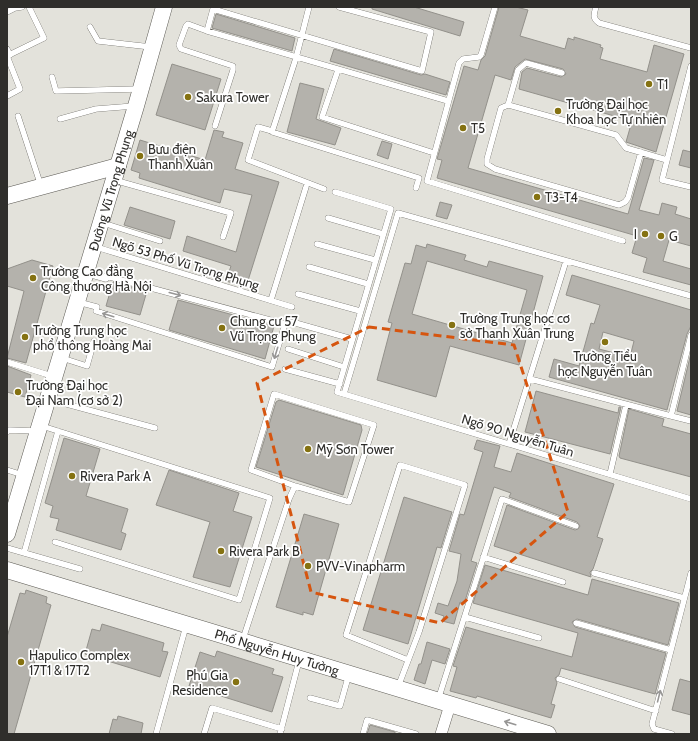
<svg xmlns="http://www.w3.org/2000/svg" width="698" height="741" font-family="Cabin,sans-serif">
<rect width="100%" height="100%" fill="#e3e2db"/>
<path fill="#b4b2ac" stroke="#93918b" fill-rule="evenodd" d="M372,7h42l50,15 -4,14 -88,-27z
M499,7h17l12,3 -8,26 45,13 3,-11 6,2v-3l27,8 -1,2 3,1 -3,11 47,13 7,-27 30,9 -28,98 -30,-10 6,-21 -113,-32 3,-17 5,-4 34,9 5,-3 -3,-5 -38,-10 -10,8 -4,13 -16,-5 -27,93 160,46 16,-56 10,2 -15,50 20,5 3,-12 15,4 -2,7 16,5v27l-22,-6 -6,21 28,8v16l-48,-13 4,-14 -15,-5 5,-17 -200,-58 5,-18 -5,-1 27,-93 14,4 3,-10 4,-4z
M216,14l79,24 -3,13 -80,-23z
M334,49l87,26 4,-1 25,8 -4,13 -116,-34z
M172,64l49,15 -16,51 -49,-15z
M300,83l24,6 -8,30 25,9 -6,17 -48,-13z
M214,130l10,2 -2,5 21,6 -8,26 44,13 -33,105 -20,-6 5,-15 -48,-15 4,-15 49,16 16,-57 -28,-6 -4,14 -81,-25 1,-5 -9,-3 9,-30 65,20z
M382,141l10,3 -4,15 -11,-4z
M683,150l8,2v16l-12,-3z
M440,202l12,3 -5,14 -11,-3z
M130,207l45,14 -5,18 -46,-14z
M427,244l39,11 -2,5 23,7 2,-6 54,15 -24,89 -69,-19 -14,51 -59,-17 15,-57 -4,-1 17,-59 6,1 5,-19 10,3zM427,261l100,29 -15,53 -100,-29z
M32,260l21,6 -27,97 -19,-5 17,-67 -17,-5v-17z
M572,275l119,35v16l-4,8 -20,76 -118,-33 5,-18 25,7 12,-43 3,1 6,-19 -34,-10zM603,332l31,9 -4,16 -31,-8z
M113,282l34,9 -7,24 -34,-9z
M178,300l96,26 -9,33 -96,-29z
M691,353v62l-14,-4z
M7,366l24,9 -6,22 -18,-5z
M536,391l82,22 1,-6h2l-11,47 -85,-22z
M279,400l82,25 1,5 -19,65 -87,-28 20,-65z
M629,409l35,10 -2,7 29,8v43l-71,-19 -1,-2z
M64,438l36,11 -14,47 42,13 -7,23 5,2 -5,16 -65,-20 3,-11 -9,-2 3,-11 -8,-3z
M477,440l23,6 -6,21 17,5 6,-19 97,31 -17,53 6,2 -10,30 -3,3 1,5 -97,-31 13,-41 68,25 3,-1 2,-3 -3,-4 -68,-25 2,-4 -17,-6 -23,74 6,2 -13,41 -4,-2 -6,22 -12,-3 2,-5 -9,-3 3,-10 10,3 9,-25 4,-27 -12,-3 11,-37 4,1 19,-63 -9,-3z
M169,470l70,23 -6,18 19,6 -22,70 -37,-10 17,-55 -54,-17z
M404,497l48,15 -11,36 -4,-1 -29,97 -45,-14z
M304,514l35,10 -26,91 -10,-3v3l-27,-8z
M485,565l103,30 4,-16 87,24 -11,42 -91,-26 -5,3 3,5 91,26 -11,41 -94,-26 -2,7 -4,3 2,5 -6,21 4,1 -4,13 -74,-22 -1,2 -26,-7 7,-24 -4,-1 13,-39 106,30 6,-24 -105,-30z
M26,590l21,7 -1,6 5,2 -37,129h-7v-97l13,-44 5,1z
M102,624l62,19 -2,8 6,1 -8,25 -75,-23 7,-25 8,2z
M427,642l23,7 -5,15 -13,-4 -7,24 -11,-4 5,-16h2z
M217,651l57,18 -2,5 11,3 -11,35 -83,-26 11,-34 15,5z
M680,679l11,3v33l-19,-5z
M118,716l25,7 -2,11h-32l4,-15 4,1z
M370,725l25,7v2h-28z"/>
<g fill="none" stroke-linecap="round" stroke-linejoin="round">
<g stroke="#5c5a54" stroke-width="6">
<path id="lane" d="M309,7l-13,51 -24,74 147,46 -3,10
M495,7l-14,48 -2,2 -16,2 -4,4 -32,118 196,60
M596,7c-2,7 -4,11 3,16l92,25
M7,12l8,-4 7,-1
M90,27l8,14 53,6
M207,31l6,-22 209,62 9,-39 -92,-25
M7,49l3,6
M691,66l-29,114 29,7
M338,70l-16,47 112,36
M52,77l4,14 83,-2
M7,96l13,-7 -13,-33 37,-18 -15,-31
M508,105l10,-35 8,-7 36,10
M18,116l23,70
M60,119l36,-10 38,-3
M215,126l18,-56v-4l-52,-17 -2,-4 7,-19 2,-2 19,7 241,70
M272,131l-14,-4 -10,33 76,29
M641,152l-13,46 -3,4 -6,3 -124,-36 -8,-5v-5l14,-51 7,-3 101,28 7,2 10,13 41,12
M114,180l117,33 -8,24
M335,192l56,17 -54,183 354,107
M328,218l55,16
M103,223l57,18
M317,244l58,16
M96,247l196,60
M309,267l59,17
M298,294l62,17
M271,300l35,-113
M78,302l19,5 -1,4 176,56 13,-43 -179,-48v3l-18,-5
M292,322l60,17
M691,335l-20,81 20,5
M288,349l56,18
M62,358l25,8 7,-25
M7,362l45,14
M285,369l55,15
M530,379l141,37
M274,394l100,31 -25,77 -54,-16 -44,-16z
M344,394l54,-181 293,83
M48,399l107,29
M42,426l228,72 -31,102 -184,-58
M7,432l2,-2 27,1
M509,444l57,-183
M7,470l16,5
M610,474l16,-69
M7,548l73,21
M24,553l34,-122
M483,557l80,25
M594,573l90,25
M465,617l74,21
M576,623l95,27
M243,639l46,-140 6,-13
M559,679l97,32
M398,687l21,-55 46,-147 -65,-20 -54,170 62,25
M310,698l30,8 9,-32
M438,700l64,-201 74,27
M156,734l30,-108
M204,734l8,-26 70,21
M280,734l19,-73
M363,734l4,-14 49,14
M672,734l-18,-5 -2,-5 39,-151"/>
</g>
<g stroke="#5c5a54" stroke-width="12">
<path id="street" d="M441,734l9,-29"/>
</g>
<g stroke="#5c5a54" stroke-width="17">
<g id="secondary">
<path d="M7,196l111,-30"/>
<path id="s1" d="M7,534l129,-428 28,-99"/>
<path id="s2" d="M7,570l541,164"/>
</g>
</g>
<use href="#lane" stroke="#fff" stroke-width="5.5"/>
<use href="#street" stroke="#fff" stroke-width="11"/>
<use href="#secondary" stroke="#fff" stroke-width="16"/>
</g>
<defs><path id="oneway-shaft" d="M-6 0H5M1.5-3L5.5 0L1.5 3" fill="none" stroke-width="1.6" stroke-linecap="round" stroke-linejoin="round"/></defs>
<g stroke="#979695">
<use href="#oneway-shaft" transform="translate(175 294) rotate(15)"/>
<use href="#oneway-shaft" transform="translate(108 315) rotate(-163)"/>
<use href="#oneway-shaft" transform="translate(276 353) rotate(107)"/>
<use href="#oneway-shaft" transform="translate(659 696) rotate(-76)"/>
<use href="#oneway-shaft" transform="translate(510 723) rotate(-163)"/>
</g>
<path fill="none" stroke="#d6550f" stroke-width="3" stroke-dasharray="8 5" stroke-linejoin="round" d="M369,327l145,18 54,167 -128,111 -129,-31 -54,-209z"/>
<g fill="#857212" stroke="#fff" stroke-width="1.5">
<circle cx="649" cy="84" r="4"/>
<circle cx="188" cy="97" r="4"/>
<circle cx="558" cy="111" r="4"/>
<circle cx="463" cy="128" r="4"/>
<circle cx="140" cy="156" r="4"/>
<circle cx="537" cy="197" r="4"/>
<circle cx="645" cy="234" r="4"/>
<circle cx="661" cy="236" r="4"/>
<circle cx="33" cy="278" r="4"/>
<circle cx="452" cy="325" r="4"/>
<circle cx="222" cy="328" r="4"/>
<circle cx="25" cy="337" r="4"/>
<circle cx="605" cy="342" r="4"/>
<circle cx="18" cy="392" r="4"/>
<circle cx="308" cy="449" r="4"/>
<circle cx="72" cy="476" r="4"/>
<circle cx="221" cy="551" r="4"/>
<circle cx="308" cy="566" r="4"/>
<circle cx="21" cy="662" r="4"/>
<circle cx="236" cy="682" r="4"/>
</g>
<g text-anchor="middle" stroke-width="3.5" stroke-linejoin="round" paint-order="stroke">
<g font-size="13" fill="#2f2e2b" stroke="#fff" text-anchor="start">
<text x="657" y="89">T1</text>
<text x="196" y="102">Sakura Tower</text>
<text x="566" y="109">Trường Đại học<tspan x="566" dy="15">Khoa học Tự nhiên</tspan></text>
<text x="471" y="133">T5</text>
<text x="148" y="154">Bưu điện<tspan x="148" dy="15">Thanh Xuân</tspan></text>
<text x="545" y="202">T3-T4</text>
<text x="637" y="239" text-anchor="end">I</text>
<text x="669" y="241">G</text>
<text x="41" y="276">Trường Cao đẳng<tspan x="41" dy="15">Công thương Hà Nội</tspan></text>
<text x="460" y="323">Trường Trung học cơ<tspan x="460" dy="15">sở Thanh Xuân Trung</tspan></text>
<text x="230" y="326">Chung cư 57<tspan x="230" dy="15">Vũ Trọng Phụng</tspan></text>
<text x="33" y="335">Trường Trung học<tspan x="33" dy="15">phổ thông Hoàng Mai</tspan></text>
<text x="605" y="361" text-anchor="middle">Trường Tiểu<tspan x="605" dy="15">học Nguyễn Tuân</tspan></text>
<text x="26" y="390">Trường Đại học<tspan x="26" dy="15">Đại Nam (cơ sở 2)</tspan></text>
<text x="316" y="454">Mỹ Sơn Tower</text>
<text x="80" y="481">Rivera Park A</text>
<text x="229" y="556">Rivera Park B</text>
<text x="316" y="571">PVV-Vinapharm</text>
<text x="29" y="660">Hapulico Complex<tspan x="29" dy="15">17T1 &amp; 17T2</tspan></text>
<text x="228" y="680" text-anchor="end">Phú Gia<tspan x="228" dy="15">Residence</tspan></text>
</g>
<g font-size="13" fill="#2f2e2b" stroke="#fff">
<text dy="5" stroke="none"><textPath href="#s1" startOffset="359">Đường Vũ Trọng Phụng</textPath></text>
<text transform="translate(186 263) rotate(17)" y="5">Ngõ 53 Phố Vũ Trọng Phụng</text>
<text transform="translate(518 435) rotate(17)" y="5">Ngõ 90 Nguyễn Tuân</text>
<text dy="5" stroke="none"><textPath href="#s2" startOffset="282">Phố Nguyễn Huy Tưởng</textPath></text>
</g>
</g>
<rect width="698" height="741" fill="none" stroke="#2f2e2b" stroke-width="16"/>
</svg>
